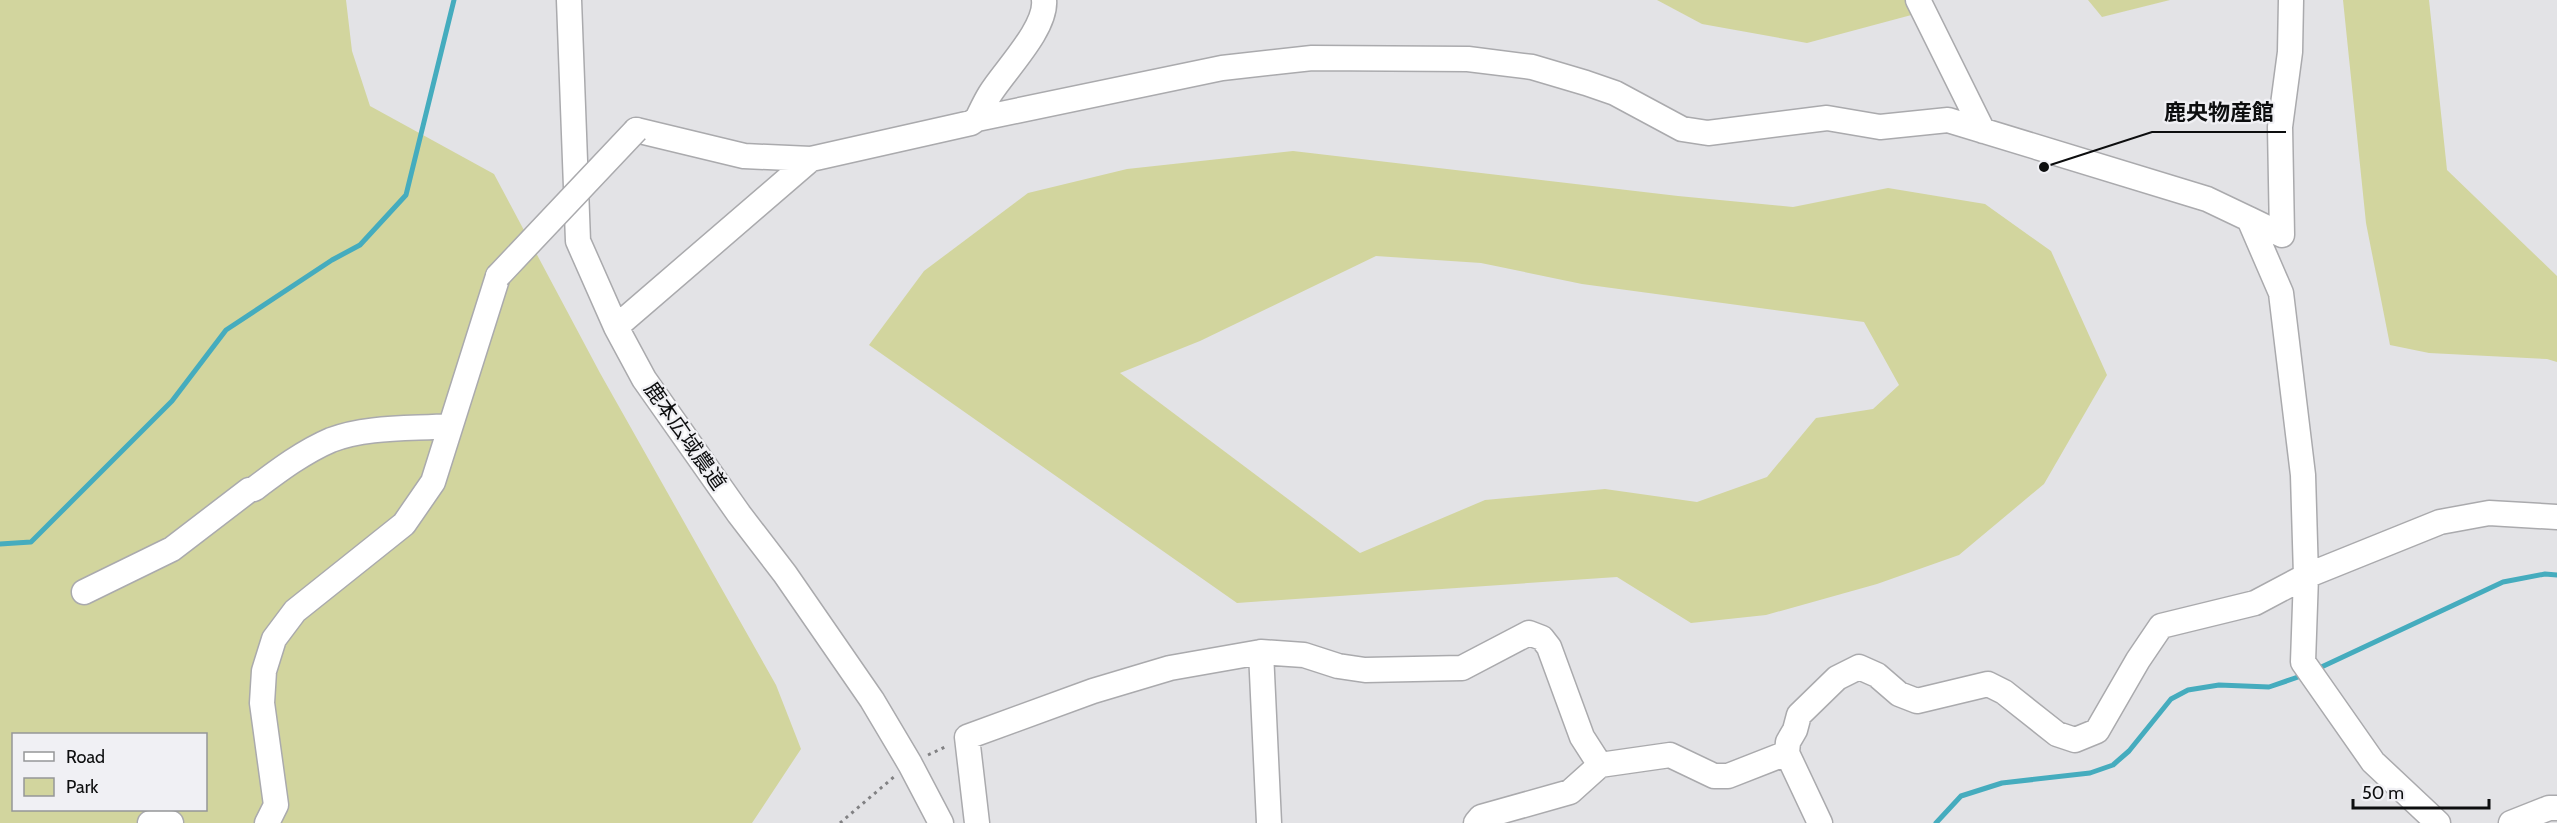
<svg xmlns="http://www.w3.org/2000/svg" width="2557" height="823" font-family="Cabin,'Noto Sans JP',sans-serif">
<rect width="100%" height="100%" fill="#e3e3e6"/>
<path fill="#d2d59e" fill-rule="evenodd" d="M0,0h346l6,51 18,55 124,68 106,199 176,312 25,64 -49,74h-752zM14,734h192v76h-192z
M1657,0h269l4,10 -123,33 -105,-19z
M2088,0h82l-68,17z
M2343,0h86l18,170 110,106v86l-10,-3 -118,-6 -39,-8 -24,-122z
M1293,151l385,45 115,11 95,-19 97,16 66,47 56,124 -63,109 -85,71 -82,29 -111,31 -75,8 -74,-46 -380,26 -368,-258 55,-74 104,-78 99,-24zM1376,256l105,7 101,21 282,38 35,63 -26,24 -57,9 -49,59 -70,25 -92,-13 -120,11 -125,53 -240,-180 80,-32z"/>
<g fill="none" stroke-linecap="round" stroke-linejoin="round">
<path stroke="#45acbe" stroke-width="5" d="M0,544l31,-2 141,-141 54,-71 106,-70 28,-15 46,-50 48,-195
M2315,670l188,-88 42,-8 12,1
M1936,823l25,-27 41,-13 88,-10 23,-8 16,-14 42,-52 17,-9 31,-5 50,2 35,-12"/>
<g stroke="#aaaaad" stroke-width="27">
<path id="minor" d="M569,0l9,241 38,86 28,52 95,135 46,60 87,126 38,64 31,59
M1918,0l65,131
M977,119c4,-8 8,-17 13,-25 15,-24 57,-66 54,-94
M636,130l108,26 67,3 160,-36 6,-4 245,-51 90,-10 156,1 64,8 54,16 29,10 67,36 26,4 119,-15 53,9 68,-7 259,79 42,20 32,74 22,182 3,101 134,-54 49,-9 68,4
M2249,219l33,16 -2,-108 10,-75 1,-52
M616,327l195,-168
M84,592l88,-43 77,-59 5,-1c24,-18 49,-37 77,-49 36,-14 81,-11 119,-14
M1261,652l8,171
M1787,753l1,-11 7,-12 4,-15 38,-37 22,-11 18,8 22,19 18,7 71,-17 16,8 53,42 18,6 22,-9 41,-71 23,-34 94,-23 51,-27 -3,86 70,100 65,61
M150,823h21
M267,823l9,-18 -14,-102 2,-32 10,-32 21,-28 109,-87 29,-42 65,-206
M977,823l-10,-86 126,-46 77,-23 91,-16 43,3 34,11 27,4 97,-2 67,-35 13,5 7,9 33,90 18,28
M1476,823l5,-6 89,-25 30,-27 70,-10 44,21h14l59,-23 33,70
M2511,823l38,-15h8"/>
</g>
<path stroke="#818183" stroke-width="3" stroke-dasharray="3 4.5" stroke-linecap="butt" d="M928,755l19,-9
M840,823l55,-47"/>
<use href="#minor" stroke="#fff" stroke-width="24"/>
<g stroke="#aaaaad" stroke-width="27" stroke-linecap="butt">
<path id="minor-bridge" d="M498,276l138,-146"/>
</g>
<use href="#minor-bridge" stroke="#fff" stroke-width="24"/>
</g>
<g text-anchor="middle" stroke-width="4.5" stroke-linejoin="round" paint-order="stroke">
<g font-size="21" fill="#0d0e0f" stroke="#f0f0f4">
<text transform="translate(685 436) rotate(55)" y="7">鹿本広域農道</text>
</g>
</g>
<path fill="none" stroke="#0d0e0f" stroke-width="2" d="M2044 167L2152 132H2286"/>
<circle fill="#0d0e0f" stroke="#f0f0f4" stroke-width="2" cx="2044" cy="167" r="6"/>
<g font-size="22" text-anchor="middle" font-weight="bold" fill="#0d0e0f" stroke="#f0f0f4" stroke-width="4.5" stroke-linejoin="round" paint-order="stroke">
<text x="2219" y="120">鹿央物産館</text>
</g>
<rect x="12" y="733" width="195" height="78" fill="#f0f0f4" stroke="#959698" stroke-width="1.5"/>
<rect x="24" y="752" width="30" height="9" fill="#ffffff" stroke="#959698" stroke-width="1.5"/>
<text x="66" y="763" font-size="18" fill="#0d0e0f">Road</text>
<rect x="24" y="778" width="30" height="18" fill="#d2d59e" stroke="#959698" stroke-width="1.5"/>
<text x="66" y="793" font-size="18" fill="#0d0e0f">Park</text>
<path d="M2353 799v9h136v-9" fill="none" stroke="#0d0e0f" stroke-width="3"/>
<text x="2362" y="799" font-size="18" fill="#0d0e0f" stroke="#f0f0f4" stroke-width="4.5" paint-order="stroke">50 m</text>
</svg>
